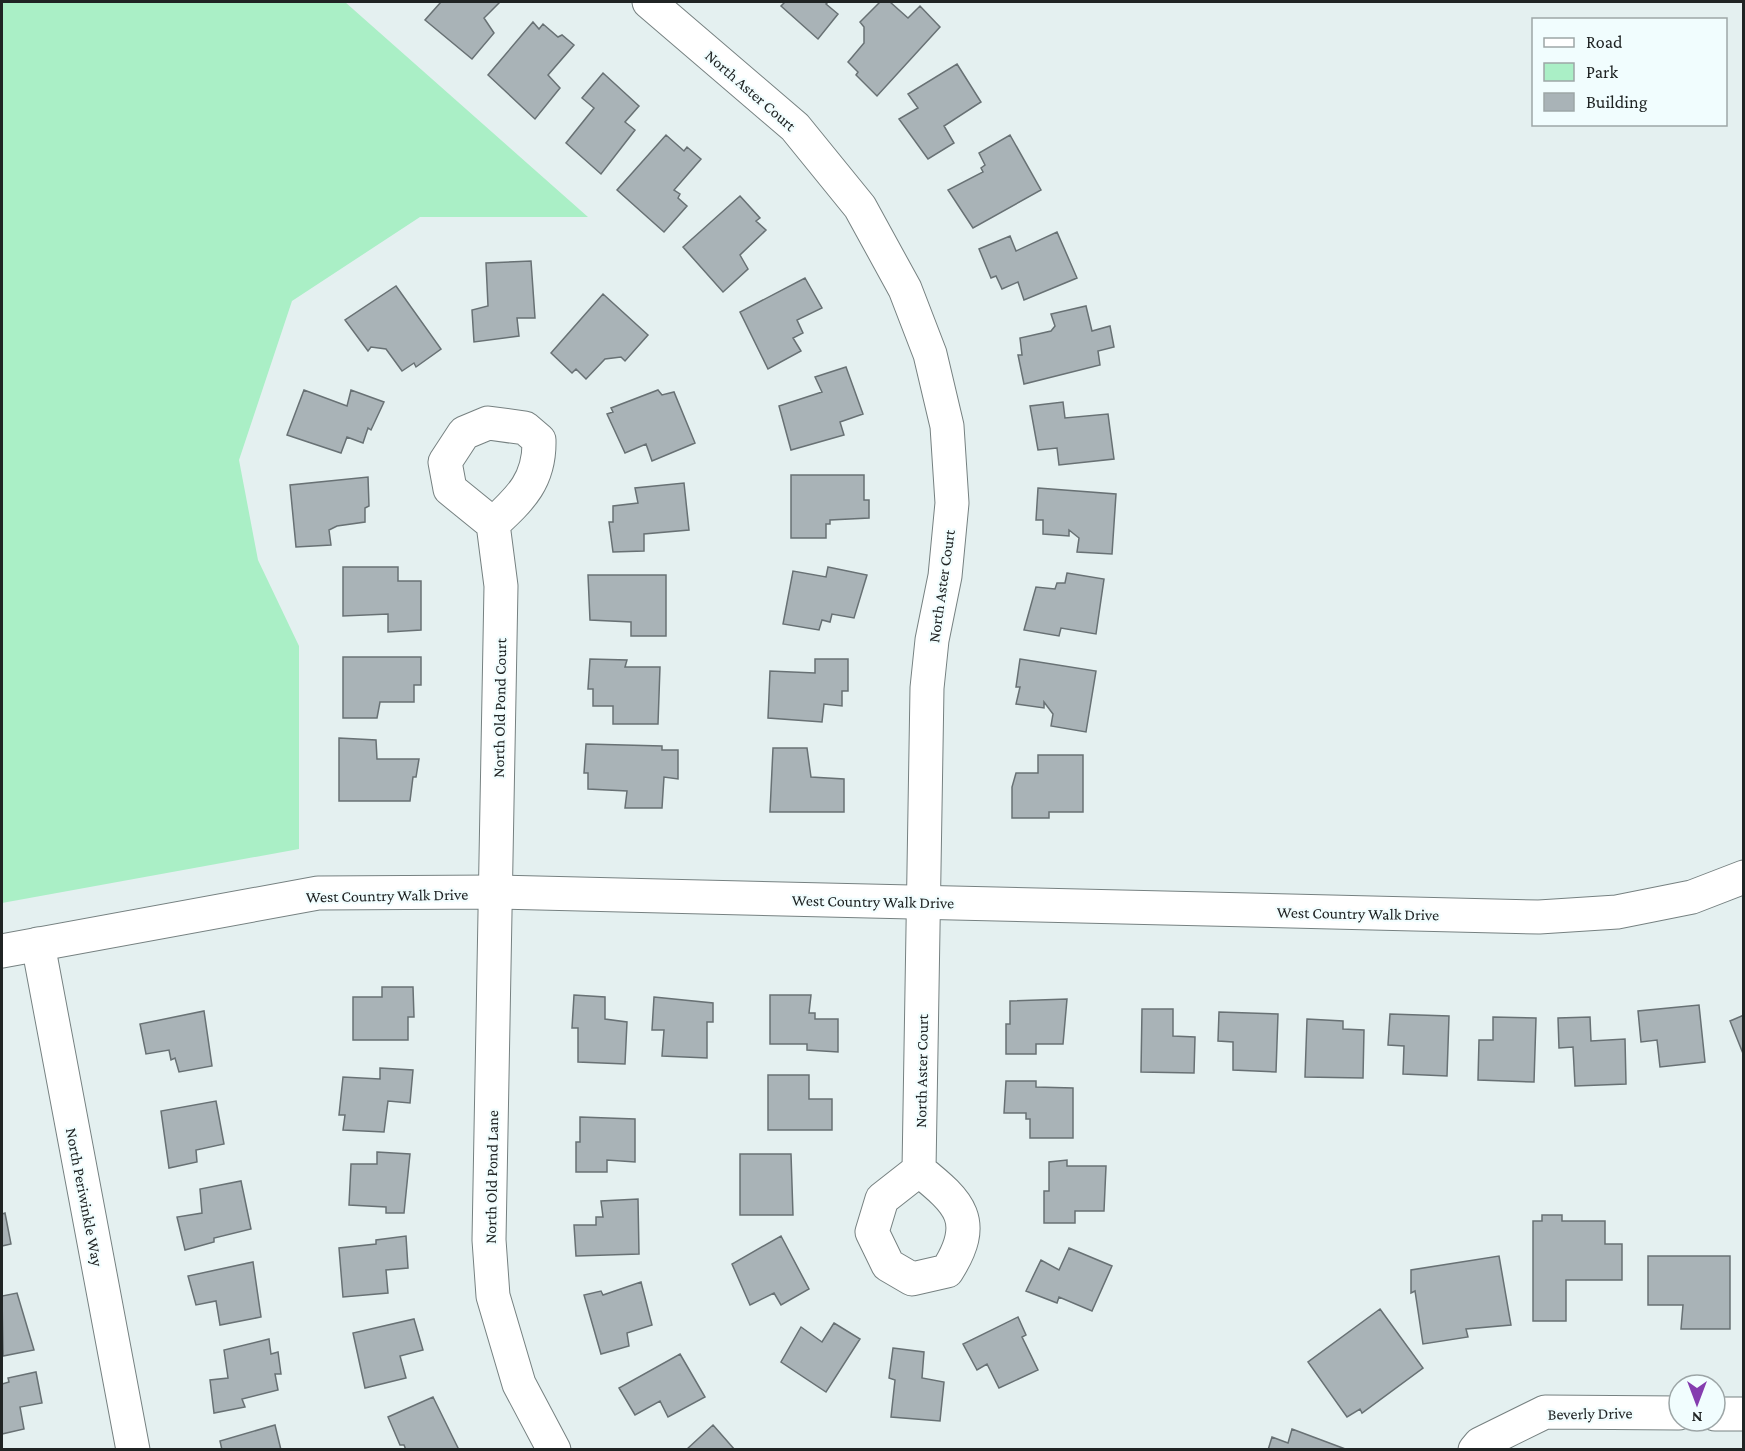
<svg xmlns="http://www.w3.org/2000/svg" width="1745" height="1451" font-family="'Crimson Pro',serif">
<rect width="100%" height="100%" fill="#e4f0f0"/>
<path fill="#aaefc6" d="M2,2h343l243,215h-168l-128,84 -53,159 19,100 41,86v203l-297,54z"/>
<path fill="#a9b3b7" stroke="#687174" stroke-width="1.5" d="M441,2h59l-16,16 10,15 -22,26 -47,-39z
M785,2h43l-2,2 12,10 -20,25 -37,-33z
M880,2h10l18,16 12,-12 20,21 -63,69 -21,-21 2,-3 -10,-10 16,-19v-16l-4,-5z
M533,22l6,7 4,-5 15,13 4,-2 12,10 -26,30 12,13 -25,31 -47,-44z
M957,64l24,38 -37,24 10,17 -26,16 -29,-40 19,-11 -10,-14z
M603,73l36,33 -14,16 10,8 -34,44 -35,-31 28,-35 -12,-10z
M666,135l18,16 3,-4 14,12 -27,31 6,4 -2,4 9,8 -23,26 -47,-42z
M1010,135l31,55 -68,38 -25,-38 35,-18 -2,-4 4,-3 -6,-12z
M740,196l20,22 -4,3 10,9 -26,25 8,14 -25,23 -40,-45z
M1057,232l20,46 -53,22 -6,-18 -16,7 -6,-13 -5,2 -12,-29 31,-13 6,15z
M531,261l4,57h-18l2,18 -45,6 -2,-32 16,-4 -2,-43z
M805,278l17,30 -25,12 6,13 -10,5 8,13 -33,18 -28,-57z
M396,286l45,63 -25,18 -2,-4 -12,8 -16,-22 -15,-2 -3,4 -23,-31z
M603,294l45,41 -23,26 -4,-4 -16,2 -19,20 -10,-10 -4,4 -21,-20z
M1086,306l6,25 18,-5 4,21 -16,4 2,14 -76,19 -6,-29h4l-2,-17 31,-7 4,-5 -4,-12z
M846,367l17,47 -23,8 4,13 -53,15 -12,-44 43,-14 -7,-15z
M304,390l43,16 4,-16 33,12 -13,28 -3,-2 -5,15 -16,-6 -6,16 -54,-18z
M658,390l4,5 12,-3 21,51 -43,18 -6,-17 -21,9 -18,-39 6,-2 -2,-4z
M1063,402l2,16 43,-4 6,45 -55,6 -2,-17 -19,2 -8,-44z
M791,475h73v25h5v18l-39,2v4h-4v14h-35z
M368,477l1,29 -4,2v14l-28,4 -8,4 2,15 -35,2 -6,-62z
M684,483l5,47 -45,4v17l-31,1 -4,-30h4v-16l25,-3 -3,-15z
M1038,488l78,6 -4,60 -35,-2 2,-14 -10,-8v6l-26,-2v-14h-7z
M343,567h55v14h23v49l-33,2v-18l-45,2z
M828,567l39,8 -13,43 -22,-4 -2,8 -8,-2 -3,10 -36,-6 10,-53 33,6z
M1067,573l37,6 -8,55 -35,-6 -2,8 -35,-6 12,-43 19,2 2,-6h8z
M588,575h78v61h-35v-14l-41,-2z
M343,657h78v28h-7v17h-34l-3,16h-34z
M590,659l37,1 -2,7h35l-2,57h-45v-18h-20v-17h-5z
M815,659h33v32h-6v15l-18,-2 -2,18 -54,-4 2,-47 45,2z
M1020,659l76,12 -10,61 -35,-6 2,-12 -9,-12v6l-28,-4 4,-17h-4z
M339,738l37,2 1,19h42l-3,18h-3l-3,24h-71z
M586,744l76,2v4h16v29l-14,-2 -2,31h-37l2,-17 -39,-2v-16h-4z
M773,748h34l4,29 33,2v33h-74z
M1038,755h45v57h-34v6h-37v-31l4,-14h22z
M382,987h31l1,30h-6v23h-55v-43h29z
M574,995l31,2v22l22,3 -2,42 -47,-2v-34h-6z
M770,995h41l-2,18h6v6h23v33l-31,-2v-6h-37z
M654,997l59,6v19h-6v36l-45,-2 2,-26h-12z
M1067,999l-4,45h-27v10h-30v-30h4v-23z
M1699,1005l6,57 -45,5 -3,-27 -16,2 -3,-31z
M1142,1009h31v27l22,1 -1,36 -53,-1z
M204,1011l8,55 -33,6 -4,-14 -4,2 -2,-10 -23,4 -6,-30z
M1219,1012l59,2 -2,58 -43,-2v-28l-15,-1z
M1390,1014l59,2 -2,60 -44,-2 1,-28 -16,-1z
M1744,1015v41l-14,-35z
M1493,1017l43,1 -2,64 -56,-2 1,-40h14z
M1590,1017l1,24 34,-2 1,45 -51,2 -2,-39 -14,1 -1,-30z
M1307,1019l36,2v8l21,1 -1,48 -58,-1z
M380,1068l33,2 -3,33 -22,-2 -4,31 -41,-2 2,-15h-6l4,-38 37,2z
M768,1075h41v24h23v31h-64z
M1006,1081h30v6l37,1v50h-43v-19h-4v-6h-22z
M216,1101l8,43 -28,6 1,12 -28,6 -8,-57z
M580,1117l55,2v43l-28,-2v12h-31v-30h4z
M377,1152l33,2 -6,59h-18v-6l-37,-2 2,-41h26z
M740,1154h51l2,61h-53z
M1067,1160v6h39l-2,45h-29v12h-31v-32h5v-29z
M241,1181l10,48 -37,9v4l-29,8 -8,-33 25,-4 -2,-24z
M638,1199l1,55 -63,2 -2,-31h22v-8h7l-2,-16z
M5,1213l6,31 -9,2v-32z
M1542,1215h20v6h43v23h17v36h-56v41h-33v-100h9z
M406,1236l2,32 -22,2 2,23 -45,4 -4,-49 37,-4v-4z
M781,1236l28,53 -28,16 -7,-12 -24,12 -18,-41z
M1069,1248l43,18 -20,45 -33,-14 -2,6 -31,-12 15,-31 18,10z
M1499,1256l12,69 -45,4 2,8 -45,7 -8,-53 -4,2v-23z
M1648,1256h82v73h-49l2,-24h-35z
M253,1262l8,55 -41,8 -4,-24 -20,4 -8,-29z
M641,1282l11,43 -25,8 2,13 -28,8 -17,-59 17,-4 2,4z
M17,1293l17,57 -31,6 -1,-60z
M1380,1309l43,59 -61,45 -2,-4 -13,8 -39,-55z
M1018,1317l8,18 -4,2 16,33 -39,18 -12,-24 -10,6 -14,-26z
M414,1319l9,31 -23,6 6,22 -41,10 -12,-55z
M834,1323l26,16 -34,53 -45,-30 20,-35 21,15z
M269,1339l2,15 7,-2 3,22h-6l3,16 -36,9 3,8 -31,6 -4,-33 18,-2 -4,-28z
M893,1348l31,4 -2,26 22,4 -4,39 -49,-4 4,-37 -6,-2z
M680,1354l25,43 -37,20 -8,-16 -25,14 -16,-27z
M36,1372l6,31 -22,4 4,22 -22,5v-50l7,-2 -1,-4z
M433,1397l26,53h-53l-2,-5h-4l-12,-28z
M275,1425l6,25h-59l-2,-9z
M713,1425l22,25h-49z
M1292,1429l56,21h-80l4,-13 16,6z"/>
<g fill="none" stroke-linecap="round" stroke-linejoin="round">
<g stroke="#768181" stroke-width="35">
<path id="street" d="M649,2l146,125 65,80 45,82 25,65 17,72 5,77 -7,73 -13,64 -5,48 -8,482
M488,423l37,5 14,12c1,40 -18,58 -46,84l-43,-35 -5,-27 19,-29z
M493,524l8,62 -12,654 4,56 26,88 35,66
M38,944l95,506
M919,1170c41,33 60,51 28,101l-35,8 -24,-14 -16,-33 10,-33z
M1715,1414h29
M1475,1450l5,-6 65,-32 134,1"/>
</g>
<g stroke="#768181" stroke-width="35">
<path id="secondary" d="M2,951l316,-58 177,-1 1044,25 78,-5 75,-15 52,-20"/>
</g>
<use href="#street" stroke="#fff" stroke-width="33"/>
<use href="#secondary" stroke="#fff" stroke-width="33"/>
</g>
<g text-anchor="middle" stroke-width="4.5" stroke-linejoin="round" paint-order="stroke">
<g font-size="16" fill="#202424" stroke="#f1fdfe">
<text transform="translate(751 90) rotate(41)" y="6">North Aster Court</text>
<text transform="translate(941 586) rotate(-82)" y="6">North Aster Court</text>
<text transform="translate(499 708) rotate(-89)" y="6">North Old Pond Court</text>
<text transform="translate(387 895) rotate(-1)" y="6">West Country Walk Drive</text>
<text transform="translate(873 901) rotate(1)" y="6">West Country Walk Drive</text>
<text transform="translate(1358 913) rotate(1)" y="6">West Country Walk Drive</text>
<text transform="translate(921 1071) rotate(-89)" y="6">North Aster Court</text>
<text transform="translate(491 1177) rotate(-89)" y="6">North Old Pond Lane</text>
<text transform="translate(85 1197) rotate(79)" y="6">North Periwinkle Way</text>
<text transform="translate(1590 1413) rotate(-1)" y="6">Beverly Drive</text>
</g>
</g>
<rect width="1745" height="1451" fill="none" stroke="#202424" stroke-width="6"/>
<rect x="1532" y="18" width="195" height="108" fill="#f1fdfe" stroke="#9da6a7" stroke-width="1.5"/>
<rect x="1544" y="38" width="30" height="9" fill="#ffffff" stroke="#9da6a7" stroke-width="1.5"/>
<text x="1586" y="48" font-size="18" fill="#202424">Road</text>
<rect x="1544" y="63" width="30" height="18" fill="#aaefc6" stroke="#9da6a7" stroke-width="1.5"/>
<text x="1586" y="78" font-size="18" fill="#202424">Park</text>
<rect x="1544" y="93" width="30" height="18" fill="#a9b3b7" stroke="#9da6a7" stroke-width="1.5"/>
<text x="1586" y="108" font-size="18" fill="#202424">Building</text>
<g transform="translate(1697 1403) rotate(180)"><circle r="28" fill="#f1fdfe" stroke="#9da6a7" stroke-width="1.5"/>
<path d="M0-4.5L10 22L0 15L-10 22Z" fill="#853daf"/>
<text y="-9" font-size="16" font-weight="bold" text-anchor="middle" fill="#202424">N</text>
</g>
</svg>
